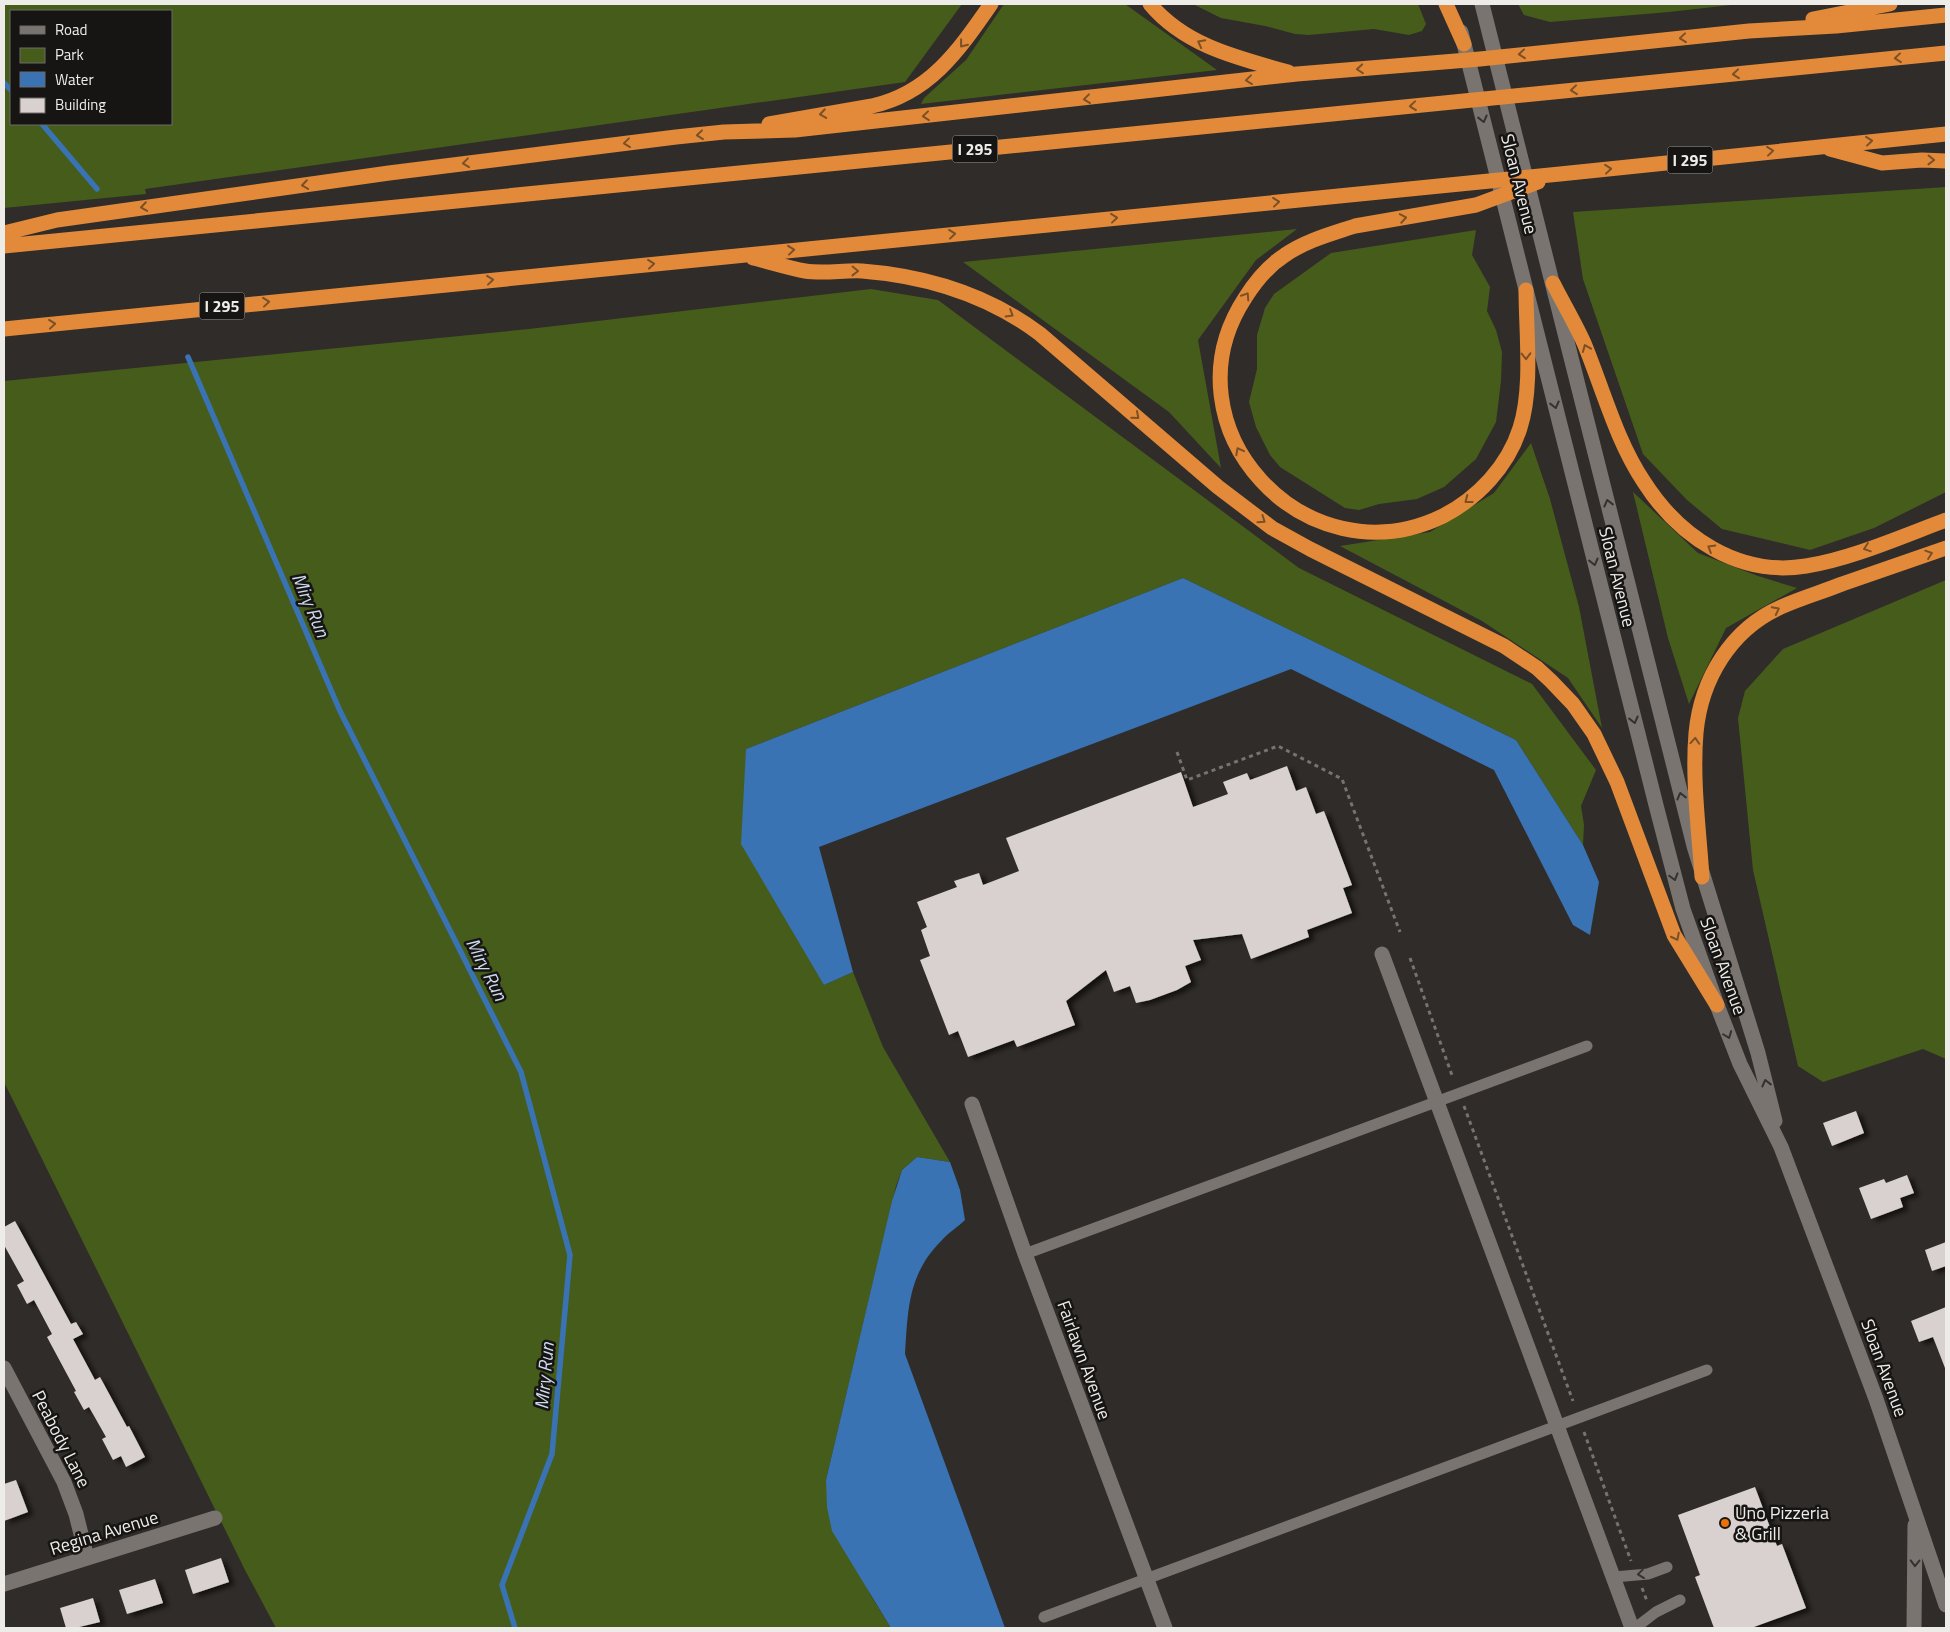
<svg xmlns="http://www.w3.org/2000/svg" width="1950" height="1632" font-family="'Titillium Web',sans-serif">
<defs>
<filter id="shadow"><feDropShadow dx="5.5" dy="3" stdDeviation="2.5" flood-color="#0009"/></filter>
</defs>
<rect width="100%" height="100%" fill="#302c29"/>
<path fill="#465c1b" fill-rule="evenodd" d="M4,4h958l-57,78 -760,107 1,5 -142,14zM11,11h160v113h-160z
M1004,4h121l92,66 -296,34 3,-6 42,-38z
M1193,4h225l8,20 -4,7 -13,4 -35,-6 -65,6 -14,-1 -30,-8 -44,-8z
M1518,4h222l-71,8 -119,10 -26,-7z
M1946,187v305l-72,36 -64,22 -88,-21 -35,-29 -44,-46 -60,-175 -10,-67z
M1297,229l-41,31 -58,80 23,128 -52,-56 -206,-150z
M1476,230l-4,25 18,32 -3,24 9,19 6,22 -1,29 -5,41 -20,37 -32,28 -27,12 -38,5 -20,6 -14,-2 -65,-41 -10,-12 -14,-28 -7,-25 8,-33v-34l8,-27 9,-14 57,-41z
M871,289l67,11 361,268 233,116 64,86 -15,36 3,19 -1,20 -67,-105 -333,-162 -437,171 78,236 29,-13 30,75 67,115 -33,-5 -15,13 -6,16 -70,294 44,114 21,34h-615l-31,-58 -241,-488v-701l525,-52z
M1531,443l19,56 29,108 23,121 -34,-50 -86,-57 -142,-75 90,-14 64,-39z
M1633,492l65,61 60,23 39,12 -71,40 -37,76 -21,-66z
M1946,580v479l-23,-10 -100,33 -25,-16 -45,-196 -15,-152 7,-27 38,-42z"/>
<path fill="#3973b4" d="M1183,578l333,162 67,105 16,37 -9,53 -17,-10 -79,-155 -203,-101 -472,178 34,125 -29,13 -83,-141 5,-95z
M917,1157l33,5 10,28 5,30c-7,7 -16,12 -23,20 -34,34 -34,68 -37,114l100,274h-114l-59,-97 -5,-24 -1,-27 66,-279 10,-31z"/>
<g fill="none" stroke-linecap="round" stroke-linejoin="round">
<path stroke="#3973b4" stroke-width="5.5" d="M4,83l7,7
M42,124l55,65
M188,357l152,354 181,361 49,183 -18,199 -50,131 13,43"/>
</g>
<path fill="#d9d1d0" filter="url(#shadow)" d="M1287,766l9,25 10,-4 10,27 8,-3 28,74 -9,3 9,25 -45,17 2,7 -58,22 -9,-25 -49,6 8,20 -16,6 6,16 -14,8 -27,10 -14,3 -6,-17 -16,6 -8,-22 -40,31 9,24 -58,22 -3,-7 -46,17 -10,-26 -9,4 -29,-75 10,-4 -9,-26 6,-3 -10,-25 40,-15 -3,-6 25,-8 4,12 36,-14 -13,-33 175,-66 12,35 35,-13 -5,-12 24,-9 3,7z
M1856,1111l8,22 -32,13 -9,-23z
M1907,1175l7,18 -14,5 3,9 -32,12 -12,-31 25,-9 2,4z
M15,1221l56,103 5,-2 7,12 -10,5 22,41 5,-3 27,50 2,-1 16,31 -19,10 -5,-11 -8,4 -11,-21 4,-2 -17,-30 -5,3 -10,-18 2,-1 -29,-54 5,-3 -18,-34 -7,4 -10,-19 7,-4 -20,-36v-18z
M1946,1242v24l-14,5 -7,-21z
M1946,1307v60l-1,1 -12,-31 -14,5 -8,-21z
M16,1480l12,32 -24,9v-37z
M1755,1487l22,59 5,-2 24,64 -55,20h-37l-19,-51 5,-2 -22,-60z
M221,1558l8,24 -36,12 -8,-24z
M155,1579l8,24 -36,11 -8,-24z
M93,1598l7,24 -25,6h-9l-6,-20z"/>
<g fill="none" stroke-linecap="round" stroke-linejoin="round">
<path stroke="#767370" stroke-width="3" stroke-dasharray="4 4" stroke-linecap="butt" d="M1177,752l10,28 91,-34 64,33 58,153
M1410,958l43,120
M1464,1106l109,295
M1584,1432l47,129
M1642,1588l5,13"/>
<path stroke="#797470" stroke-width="11" d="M1025,1254l562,-208
M1614,1577l34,-3 19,-7
M1044,1617l663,-247
M1635,1628l21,-16 24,-12"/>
<path stroke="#797470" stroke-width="15" d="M1382,954l250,674
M972,1104l53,150 140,374
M4,1368l60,114 12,32 11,44
M4,1584l211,-66"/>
<path stroke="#797470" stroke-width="15" d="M1482,4l212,842 64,207 17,68
M1461,32l196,777 26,100 34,96 23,59 41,83 95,252 70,206
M1914,1628l1,-103"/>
<path stroke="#e28a3a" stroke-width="15" d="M1150,4c35,42 88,54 138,68
M1446,4l18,40
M1813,19l77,-15
M769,124l103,-18c58,-13 87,-56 119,-102
M1830,149l52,14 40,-3 24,1
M4,233l53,-13 332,-47 287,-36 48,-5 71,-2 502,-56 183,-15 269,-28 87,-5 110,-11
M4,246l1942,-193
M753,258c17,4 35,10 52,13 19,3 39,-1 57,0 64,5 126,24 178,63l178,153 54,41 38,21 194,97 33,22 14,13 22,23 21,30 23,48 57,153 43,70
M1553,283c10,20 22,40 31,60 19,46 32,97 60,139 35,55 95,95 162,84 45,-7 97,-30 140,-46
M1526,290c0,42 7,98 -6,138 -12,38 -42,70 -77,88 -137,67 -282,-89 -198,-218 10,-16 23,-32 40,-43 20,-14 46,-21 70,-29l121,-21 62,-23
M4,329l1556,-155 386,-40
M1702,877c-3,-47 -10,-96 -6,-144 5,-54 35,-104 85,-126 20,-9 41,-15 61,-23 35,-12 70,-24 104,-36"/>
</g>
<defs><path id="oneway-chevron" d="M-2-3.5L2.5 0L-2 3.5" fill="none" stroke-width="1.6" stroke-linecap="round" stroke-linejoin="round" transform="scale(1.25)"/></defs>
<g stroke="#7c5026">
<use href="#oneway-chevron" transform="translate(1683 38) rotate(174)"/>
<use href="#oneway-chevron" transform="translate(1201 43) rotate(-152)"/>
<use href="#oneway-chevron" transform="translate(963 44) rotate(128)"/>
<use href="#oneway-chevron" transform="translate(1522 54) rotate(174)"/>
<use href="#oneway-chevron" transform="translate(1898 58) rotate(174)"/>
<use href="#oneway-chevron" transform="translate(1360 69) rotate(175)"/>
<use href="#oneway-chevron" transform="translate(1736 74) rotate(174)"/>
<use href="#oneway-chevron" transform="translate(1249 80) rotate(173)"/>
<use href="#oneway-chevron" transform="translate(1574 90) rotate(174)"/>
<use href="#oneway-chevron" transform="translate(1087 99) rotate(173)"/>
<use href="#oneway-chevron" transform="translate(1413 106) rotate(174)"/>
<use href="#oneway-chevron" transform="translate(823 114) rotate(171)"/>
<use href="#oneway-chevron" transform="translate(926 116) rotate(174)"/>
<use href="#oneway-chevron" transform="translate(700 135) rotate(174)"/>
<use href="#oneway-chevron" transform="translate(1869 141) rotate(-6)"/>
<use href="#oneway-chevron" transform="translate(627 143) rotate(173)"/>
<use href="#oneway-chevron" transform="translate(1770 151) rotate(-6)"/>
<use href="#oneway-chevron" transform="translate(1931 160) rotate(1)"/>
<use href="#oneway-chevron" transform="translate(466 163) rotate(173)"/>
<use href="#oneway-chevron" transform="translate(1608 169) rotate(-6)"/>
<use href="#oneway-chevron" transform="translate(305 185) rotate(172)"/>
<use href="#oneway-chevron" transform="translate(1276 202) rotate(-6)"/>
<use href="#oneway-chevron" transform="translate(144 207) rotate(172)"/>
<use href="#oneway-chevron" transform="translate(1114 218) rotate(-6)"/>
<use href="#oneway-chevron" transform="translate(1403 218) rotate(-10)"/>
<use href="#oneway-chevron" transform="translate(952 234) rotate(-6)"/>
<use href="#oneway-chevron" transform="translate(791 250) rotate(-6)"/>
<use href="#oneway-chevron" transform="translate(651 264) rotate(-6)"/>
<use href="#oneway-chevron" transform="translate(855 271) rotate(1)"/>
<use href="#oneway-chevron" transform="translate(490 280) rotate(-6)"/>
<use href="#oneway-chevron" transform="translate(1246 296) rotate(-57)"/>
<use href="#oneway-chevron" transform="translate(266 302) rotate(-6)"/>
<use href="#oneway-chevron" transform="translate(1010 314) rotate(31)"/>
<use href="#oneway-chevron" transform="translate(52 324) rotate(-6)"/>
<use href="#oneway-chevron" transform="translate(1586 348) rotate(-112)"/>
<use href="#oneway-chevron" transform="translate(1526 356) rotate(89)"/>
<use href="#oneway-chevron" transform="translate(1136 416) rotate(41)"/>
<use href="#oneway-chevron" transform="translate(1239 451) rotate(-118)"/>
<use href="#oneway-chevron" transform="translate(1468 500) rotate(142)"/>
<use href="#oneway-chevron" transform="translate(1262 520) rotate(35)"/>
<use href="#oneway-chevron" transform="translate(1711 548) rotate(-149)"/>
<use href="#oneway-chevron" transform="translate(1867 548) rotate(161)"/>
<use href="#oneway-chevron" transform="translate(1929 554) rotate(-19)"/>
<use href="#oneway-chevron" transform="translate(1776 610) rotate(-27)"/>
<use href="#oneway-chevron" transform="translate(1695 741) rotate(-86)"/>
<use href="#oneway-chevron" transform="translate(1676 937) rotate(63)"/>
</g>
<g stroke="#34322f">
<use href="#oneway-chevron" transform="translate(1483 119) rotate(76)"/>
<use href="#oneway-chevron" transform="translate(1555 405) rotate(76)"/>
<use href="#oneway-chevron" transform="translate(1608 503) rotate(-104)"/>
<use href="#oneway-chevron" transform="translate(1594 562) rotate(76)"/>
<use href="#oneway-chevron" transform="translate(1634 720) rotate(76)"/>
<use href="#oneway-chevron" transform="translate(1681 796) rotate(-104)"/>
<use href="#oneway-chevron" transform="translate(1674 877) rotate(74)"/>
<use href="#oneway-chevron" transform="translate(1728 1035) rotate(69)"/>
<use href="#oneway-chevron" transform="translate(1766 1083) rotate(-104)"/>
<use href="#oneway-chevron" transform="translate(1915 1563) rotate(91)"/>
<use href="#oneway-chevron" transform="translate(1641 1574) rotate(173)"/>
</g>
<circle fill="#e8710a" stroke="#171513" stroke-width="2" cx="1725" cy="1523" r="5"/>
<g text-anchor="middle" stroke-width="5" stroke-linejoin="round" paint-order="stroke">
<g fill="#171513" stroke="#aeaca9" stroke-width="1">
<rect x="952.5" y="135.5" width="45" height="27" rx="4"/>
<rect x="1667.5" y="146.5" width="45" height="27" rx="4"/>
<rect x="199.5" y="292.5" width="45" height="27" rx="4"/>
</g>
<g font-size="16" font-weight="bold" fill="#eeece9">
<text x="975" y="155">I 295</text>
<text x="1690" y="166">I 295</text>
<text x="222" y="312">I 295</text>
</g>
<g font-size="18" fill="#eeece9" stroke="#171513">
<text transform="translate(1519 184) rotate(76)" y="6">Sloan Avenue</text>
<text transform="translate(1617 577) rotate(76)" y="6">Sloan Avenue</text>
<text transform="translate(1723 966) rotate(70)" y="6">Sloan Avenue</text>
<text transform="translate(1084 1360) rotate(70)" y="6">Fairlawn Avenue</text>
<text transform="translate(1884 1368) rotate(70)" y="6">Sloan Avenue</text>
<text transform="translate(61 1439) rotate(63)" y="6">Peabody Lane</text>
<text transform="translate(104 1533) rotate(-17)" y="6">Regina Avenue</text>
</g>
<g font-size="18" fill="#eeece9" stroke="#171513" text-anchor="start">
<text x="1735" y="1519">Uno Pizzeria<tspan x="1735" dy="21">&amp; Grill</tspan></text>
</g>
<g font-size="19" font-style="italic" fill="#cddcee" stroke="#171513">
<text transform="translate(311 605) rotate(67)" y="7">Miry Run</text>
<text transform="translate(487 969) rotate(63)" y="7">Miry Run</text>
<text transform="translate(544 1376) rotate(-85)" y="7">Miry Run</text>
</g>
</g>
<rect width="1950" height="1632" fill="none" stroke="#eeece9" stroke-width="10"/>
<rect x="10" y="10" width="162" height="115" fill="#171513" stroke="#6d6b69"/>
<rect x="20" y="26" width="25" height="8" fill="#797470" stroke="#6d6b69"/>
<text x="55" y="35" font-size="15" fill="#eeece9">Road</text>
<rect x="20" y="48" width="25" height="15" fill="#465c1b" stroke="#6d6b69"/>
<text x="55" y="60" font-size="15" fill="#eeece9">Park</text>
<rect x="20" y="72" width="25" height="15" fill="#3973b4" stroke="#6d6b69"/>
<text x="55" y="85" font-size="15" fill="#eeece9">Water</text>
<rect x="20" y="98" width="25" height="15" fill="#d9d1d0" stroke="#6d6b69"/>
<text x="55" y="110" font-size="15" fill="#eeece9">Building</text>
</svg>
